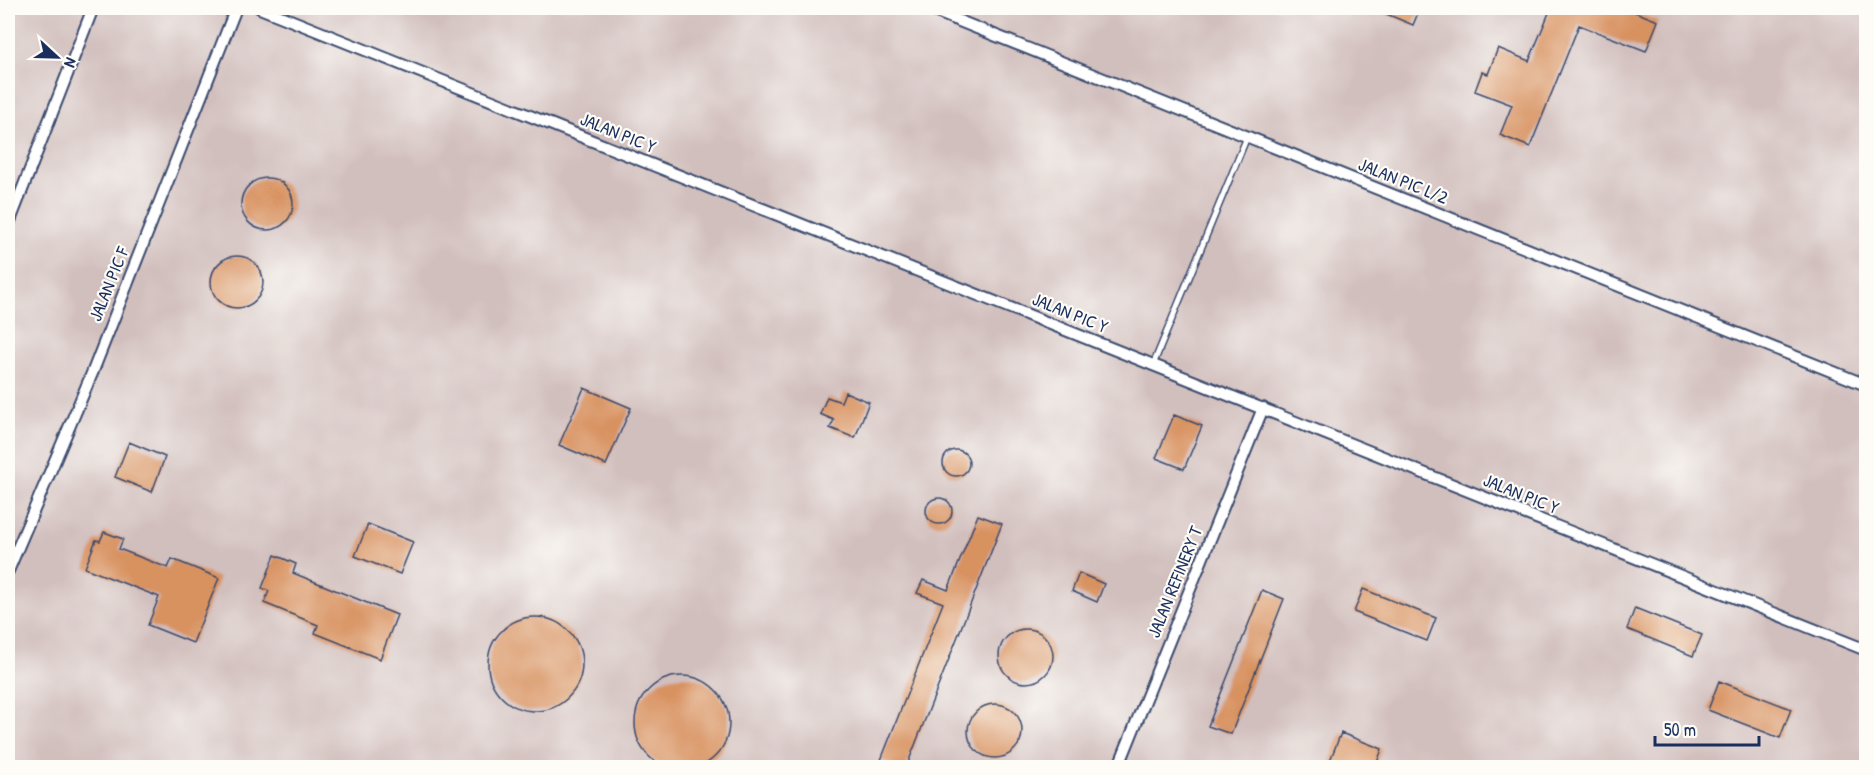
<svg xmlns="http://www.w3.org/2000/svg" width="1874" height="775" font-family="'Patrick Hand',sans-serif">
<rect width="100%" height="100%" fill="#fdfcf7"/>
<filter id="ink" filterUnits="userSpaceOnUse"><feTurbulence type="fractalNoise" baseFrequency=".0167" numOctaves="2"/><feDisplacementMap in="SourceGraphic" scale="12" xChannelSelector="R" yChannelSelector="G"/><feConvolveMatrix kernelMatrix="1 2 1 2 8 2 1 2 1" color-interpolation-filters="sRGB"/></filter>
<filter id="wash" filterUnits="userSpaceOnUse"><feTurbulence type="fractalNoise" baseFrequency=".008" numOctaves="4" result="noise"/><feDisplacementMap in="SourceGraphic" scale="24" xChannelSelector="R" yChannelSelector="G"/><feGaussianBlur stdDeviation="1.35" result="paint"/><feColorMatrix in="noise" values="0 0 0 0 0 0 0 0 0 0 0 0 0 0 0 0 0 1.4 0 .05"/><feComposite in="paint" operator="in"/></filter>
<g filter="url(#wash)">
<rect width="100%" height="100%" fill="#eadfbb"/>
<path fill="#d1bfbe" d="M8,8h1858v759h-1858z"/>
<g id="blocks">
<path fill="#d89260" d="M1372,8h48l-7,17z
M1551,8h74l33,13 -12,30 -67,-26 -49,122 -30,-12 12,-30 -37,-14 7,-19 6,2 10,-26 31,13z
M241 204a26 26 0 1 1 52 0a26 26 0 1 1-52 0Z
M211 282a26 26 0 1 1 52 0a26 26 0 1 1-52 0Z
M584,388l47,20 -25,57 -47,-20z
M845,392l24,10 -14,36 -25,-10 4,-8 -14,-6 7,-17 14,5z
M1174,415l28,11 -18,43 -28,-11z
M129,442l36,15 -13,35 -37,-15z
M943 463a13 13 0 1 1 26 0a13 13 0 1 1-26 0Z
M926 511a13 13 0 1 1 26 0a13 13 0 1 1-26 0Z
M978,515l24,9 -96,244h-6l-19,-8 62,-157 -26,-10 6,-13 25,10z
M368,524l45,18 -13,32 -45,-18z
M104,532l19,7 -4,10 49,19 4,-9 47,19 -26,65 -45,-18 11,-28 -74,-29 11,-28 4,1z
M275,555l21,9 -3,9 104,42 -17,44 -65,-26 3,-8 -54,-22 5,-12 -7,-3z
M1079,573l25,11 -7,18 -25,-11z
M1363,589l73,29 -9,23 -73,-29z
M1262,590l22,9 -53,135 -23,-8z
M1635,608l67,27 -9,21 -66,-27z
M488 664a47 47 0 1 1 94 0a47 47 0 1 1-94 0Z
M999 656a27 27 0 1 1 54 0a27 27 0 1 1-54 0Z
M635 723a47 47 0 1 1 94 0a47 47 0 1 1-94 0Z
M1719,681l72,28 -11,29 -72,-28z
M968 731a27 27 0 1 1 54 0a27 27 0 1 1-54 0Z
M1341,733l41,16 -7,19h-48z"/>
</g>
</g>
<g filter="url(#ink)">
<use href="#blocks" fill-opacity="0" stroke="#3a496c" stroke-width="1.5"/>
<g fill="none" stroke-linecap="round" stroke-linejoin="round">
<g stroke="#3a496c" stroke-width="8">
<path id="service" d="M1153,365l94,-228"/>
</g>
<g stroke="#3a496c" stroke-width="14">
<path id="minor" d="M260,8l1606,642
M927,8l939,377
M8,226l85,-218
M8,571l85,-200 143,-363
M1118,768l145,-360"/>
</g>
<use href="#service" stroke="#fff" stroke-width="5"/>
<use href="#minor" stroke="#fff" stroke-width="10"/>
</g>
</g>
<g text-anchor="middle" stroke-width="4.5" stroke-linejoin="round" paint-order="stroke">
<g font-size="18" fill="#1b2f5e" stroke="#fdfcf7">
<text transform="translate(618 133) rotate(22)" y="6">JALAN PIC Y</text>
<text transform="translate(1403 181) rotate(22)" y="6">JALAN PIC L/2</text>
<text transform="translate(109 284) rotate(-68)" y="6">JALAN PIC F</text>
<text transform="translate(1070 313) rotate(22)" y="6">JALAN PIC Y</text>
<text transform="translate(1521 494) rotate(22)" y="6">JALAN PIC Y</text>
<text transform="translate(1175 582) rotate(-68)" y="6">JALAN REFINERY T</text>
</g>
</g>
<rect width="1874" height="775" fill="none" stroke="#fdfcf7" stroke-width="30"/>
<g transform="translate(57 57) rotate(112)" stroke="#fdfcf7" stroke-width="4.5" paint-order="stroke">
<path d="M0-4.5L10 22L0 15L-10 22Z" fill="#1b2f5e"/>
<text y="-9" font-size="16" font-weight="bold" text-anchor="middle" fill="#1b2f5e">N</text>
</g>
<path d="M1655 736v9h104v-9" fill="none" stroke="#1b2f5e" stroke-width="3"/>
<text x="1664" y="736" font-size="18" fill="#1b2f5e" stroke="#fdfcf7" stroke-width="4.5" paint-order="stroke">50 m</text>
</svg>
